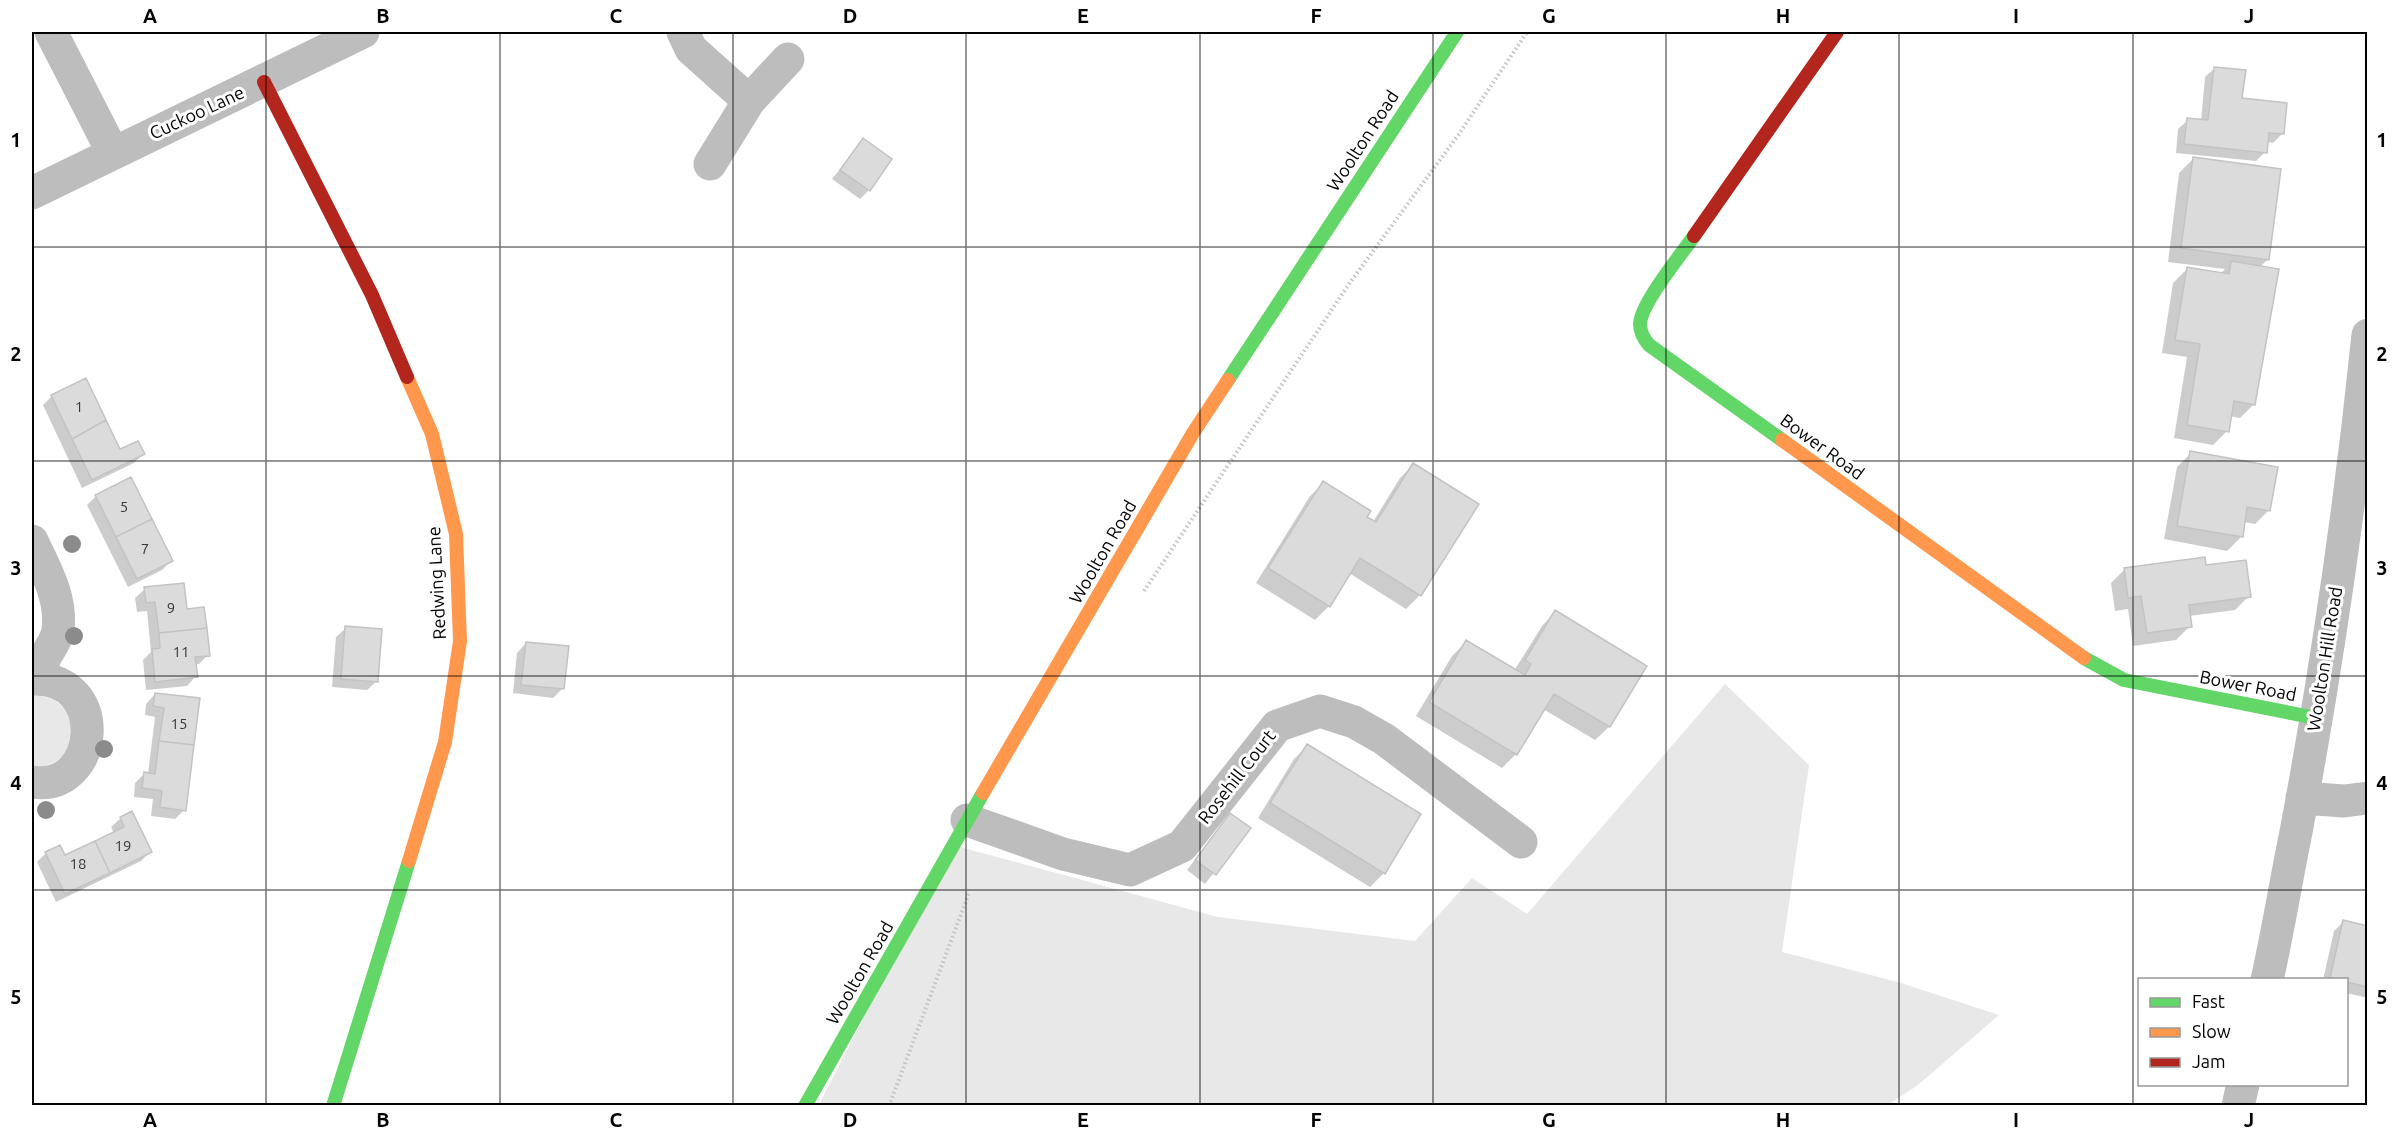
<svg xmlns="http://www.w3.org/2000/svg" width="2399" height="1137" font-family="Ubuntu,sans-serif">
<rect width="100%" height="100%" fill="#fff"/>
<path fill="#e8e8e8" d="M1725,684l84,81 -27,187 116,30 101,33 -81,70 -30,20 -1070,1 135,-261 265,72 197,24 57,-63 55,36z
M32,695c56,3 53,71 0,73z"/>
<path fill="#0003" d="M2215,68l26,31 41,35 -9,9 -6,-1 -2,10 -9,9 -80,-8 2,-24 10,-9 13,1 4,-44z
M863,140l6,50 -9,9 -28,-20z
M2193,159l75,100 -8,8 -6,137 -14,14 -10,-2 -3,15 -14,14 -39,-7 13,-81 -25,-4 11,-70 14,-14 33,5 5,-5 -57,-7 11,-89z
M52,396l67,55 24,3 -9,9 -52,25 -39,-83z
M2191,453l78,57 -14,14 -11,-2 -3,15 -14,14 -63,-12 13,-72z
M1413,465l7,130 -14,14 -57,-36 -20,33 -14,14 -59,-37 54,-87 14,-13 49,39 27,-44z
M96,496l75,65 -9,9 -34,17 -41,-82z
M2205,567l44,29 -14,14 -46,6 1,10 -14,14 -43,6 -5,-37 -13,2 -4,-28 14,-14z
M145,589l41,22 22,44 -9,9 -4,1 1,11 -9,10 -41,4 -3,-30 8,-8 -4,-41 -10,1 -2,-14z
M1555,612l90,54 -36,61 -14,13 -52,-31 -27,45 -14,14 -86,-52 36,-60 14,-14 48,29 28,-45z
M346,628l31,53 -10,9 -35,-3 4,-50z
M526,643l37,45 -10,10 -40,-5 4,-40z
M155,694l43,6 -14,110 -9,9 -24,-3 2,-17 -19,-2 1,-14 9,-9h4l7,-57 -10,-2 1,-11z
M1308,745l76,128 -14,14 -112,-69 36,-59z
M1230,815l19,13 -44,56 -18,-14z
M121,818l29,34 -9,9 -85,41 -19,-40 9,-9 18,4 50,-24 -3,-6z
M2343,922l25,5v71l-22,-5v-13h-23l11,-49z"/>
<path fill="#dbdbdb" stroke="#c3c3c3" stroke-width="1.5" d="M2214,67l32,3 -4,28 45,5 -3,31 -15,-1 -2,20 -83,-9 3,-26 21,2z
M863,138l29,21 -22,32 -30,-21z
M2193,157l88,12 -12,91 -88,-12z
M2231,261l48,8 -24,136 -21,-4 -5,31 -42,-7 13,-81 -25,-4 12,-73 42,7z
M86,378l20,42 -34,19 -21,-44z
M106,420l14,29 18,-8 7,13 -53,26 -20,-41z
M2190,451l88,16 -8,44 -23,-4 -4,30 -66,-11z
M1413,463l66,41 -58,92 -61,-38 -30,49 -62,-39 55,-87 48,30 -4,6 9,5z
M131,477l21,42 -36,18 -21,-42z
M152,519l21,42 -36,18 -21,-42z
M2205,557l1,8 40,-5 5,37 -62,8 3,22 -45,6 -6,-37 -13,2 -4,-30z
M184,583l3,26 17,-2 3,21 -48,5 -4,-31 -9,1 -2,-16z
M1555,610l92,56 -37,61 -56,-33 -37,61 -88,-53 37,-62 59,35 6,-11 -6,-4z
M345,626l37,3 -4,53 -37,-3z
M207,628l3,28 -15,1 3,20 -43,5 -3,-33 8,-1 -1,-15z
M526,642l43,4 -5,43 -43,-4z
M155,693l45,5 -6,47 -35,-4 5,-33 -11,-2z
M159,741l35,4 -8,66 -26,-4 2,-16 -20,-3 2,-16 11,2z
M1307,744l114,70 -36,60 -115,-71z
M132,811l20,41 -42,21 -15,-32 29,-14 -4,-10z
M1230,813l21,15 -35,47 -21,-15z
M95,841l15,32 -45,21 -20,-42 15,-7 5,10z
M2343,920l25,6v61l-22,-5v-2l-16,-2z"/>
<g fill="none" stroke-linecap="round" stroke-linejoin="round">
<path stroke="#c2c2c2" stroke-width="4" stroke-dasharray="1.5 3" stroke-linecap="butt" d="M1144,591l205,-307 110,-150 68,-102
M889,1106l80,-213"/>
<path stroke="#bdbdbd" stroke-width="33" d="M51,32l62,121
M683,32l8,17 58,52
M710,164l39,-63 39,-42
M32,193l331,-161
M32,541c13,28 30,56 26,89 -3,20 -20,24 -14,48
M32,679c79,-3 68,114 0,103
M2302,798l42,3 24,-3
M967,820l96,34 67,16 52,-24 95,-120 43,-15 34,11 30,17 137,103
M2267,980c11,-49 19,-99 29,-148 31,-165 55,-330 72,-497
M2238,1106l5,-22"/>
<path stroke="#63d668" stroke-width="14" d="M1694,236c-13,19 -53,67 -54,88 0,8 4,15 9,21l133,95
M1228,380l229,-348
M2084,658l40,22 192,38
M333,1106l76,-245
M805,1106l178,-313"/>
<path stroke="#ff974d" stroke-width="14" d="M407,377l25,57 24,100 4,107 -15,101 -36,119
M1782,440l302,218
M983,793l210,-360 35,-53"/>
<path stroke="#b3261e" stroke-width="14" d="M264,82l108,213 35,82
M1694,236l143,-204"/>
</g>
<g fill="#8b8b8b">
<circle cx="72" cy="544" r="9"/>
<circle cx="74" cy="636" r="9"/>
<circle cx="104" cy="749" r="9"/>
<circle cx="46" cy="810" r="9"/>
</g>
<path fill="none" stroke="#000" stroke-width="1.5" stroke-opacity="0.55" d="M266,32v1074M500,32v1074M733,32v1074M966,32v1074M1200,32v1074M1433,32v1074M1666,32v1074M1899,32v1074M2133,32v1074M32,247h2336M32,461h2336M32,676h2336M32,890h2336"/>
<g text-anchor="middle" stroke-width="6" stroke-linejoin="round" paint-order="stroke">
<g font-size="15" fill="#373737">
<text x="79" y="412">1</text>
<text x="124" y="512">5</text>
<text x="145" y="554">7</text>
<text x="171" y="613">9</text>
<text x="181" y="657">11</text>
<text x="179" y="729">15</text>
<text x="123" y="851">19</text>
<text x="78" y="869">18</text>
</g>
<g font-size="18" fill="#000" stroke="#fff">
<text transform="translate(197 113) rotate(-25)" y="6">Cuckoo Lane</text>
<text transform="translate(1363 141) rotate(-57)" y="6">Woolton Road</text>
<text transform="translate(1822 447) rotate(36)" y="6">Bower Road</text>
<text transform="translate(1103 552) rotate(-60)" y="6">Woolton Road</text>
<text transform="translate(437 583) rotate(-93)" y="6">Redwing Lane</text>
<text transform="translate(2325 659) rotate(-81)" y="6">Woolton Hill Road</text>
<text transform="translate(2248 686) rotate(11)" y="6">Bower Road</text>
<text transform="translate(1237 777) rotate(-52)" y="6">Rosehill Court</text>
<text transform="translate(860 973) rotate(-60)" y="6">Woolton Road</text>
</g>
</g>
<rect width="2399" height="1137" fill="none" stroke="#ffffff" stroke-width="66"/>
<rect x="2138" y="978" width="210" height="108" fill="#ffffff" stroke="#999999" stroke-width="1.5"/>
<rect x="2150" y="998" width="30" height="9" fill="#63d668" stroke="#999999" stroke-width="1.5"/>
<text x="2192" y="1008" font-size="18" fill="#000000">Fast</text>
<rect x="2150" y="1028" width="30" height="9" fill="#ff974d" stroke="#999999" stroke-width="1.5"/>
<text x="2192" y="1038" font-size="18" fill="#000000">Slow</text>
<rect x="2150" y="1058" width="30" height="9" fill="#b3261e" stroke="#999999" stroke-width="1.5"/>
<text x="2192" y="1068" font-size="18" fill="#000000">Jam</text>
<rect x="33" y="33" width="2333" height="1071" fill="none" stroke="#000" stroke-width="2"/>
<g font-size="20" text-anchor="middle" font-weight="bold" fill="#000">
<text x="150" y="23">A</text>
<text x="383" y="23">B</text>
<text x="616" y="23">C</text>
<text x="850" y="23">D</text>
<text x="1083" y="23">E</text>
<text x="1316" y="23">F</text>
<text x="1549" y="23">G</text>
<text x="1783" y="23">H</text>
<text x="2016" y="23">I</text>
<text x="2249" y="23">J</text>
<text x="16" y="147">1</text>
<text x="2382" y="147">1</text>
<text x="16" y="361">2</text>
<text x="2382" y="361">2</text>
<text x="16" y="575">3</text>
<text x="2382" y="575">3</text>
<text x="16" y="790">4</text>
<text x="2382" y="790">4</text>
<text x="16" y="1004">5</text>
<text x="2382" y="1004">5</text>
<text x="150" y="1127">A</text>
<text x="383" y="1127">B</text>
<text x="616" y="1127">C</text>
<text x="850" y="1127">D</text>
<text x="1083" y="1127">E</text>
<text x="1316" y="1127">F</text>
<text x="1549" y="1127">G</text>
<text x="1783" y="1127">H</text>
<text x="2016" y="1127">I</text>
<text x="2249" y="1127">J</text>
</g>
</svg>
